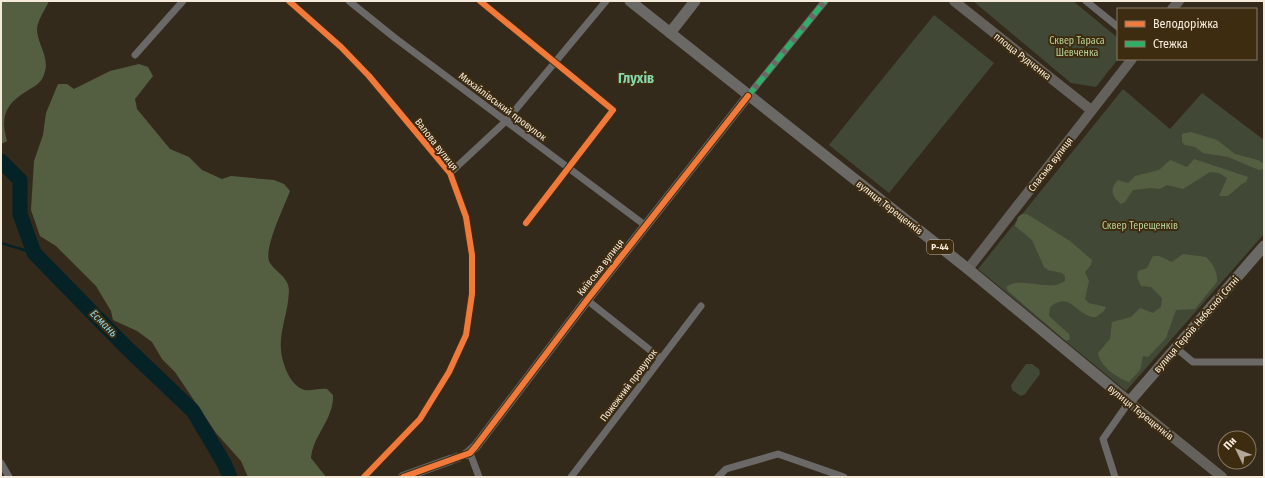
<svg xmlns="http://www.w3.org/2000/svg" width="1265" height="478" font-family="'Fira Sans Condensed',sans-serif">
<rect width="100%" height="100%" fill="#342a1c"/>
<path fill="#424836" d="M973,1h100l45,37v21l-22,28 -25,-4z
M934,15l60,48 -105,130 -60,-48z
M1123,89l47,40 32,-36 62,47v94l-138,157 -148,-122z
M1026,364h6l7,5 1,5 -15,20 -4,2 -9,-6 -1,-5z"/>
<path fill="#545f42" d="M1,1h48c-4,9 -11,18 -12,28 0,16 15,30 6,48 -3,7 -10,10 -16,14 -22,13 -27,26 -20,50l-6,3z
M139,64l9,3 5,9 -18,23 2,10 33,40 19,8 13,13 20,9 9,-3 43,4 10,4 6,7c-5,14 -28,60 -20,72 5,8 19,15 19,27 -1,33 -18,51 0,86 3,6 10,13 16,14 6,1 15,-2 22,-1l6,6c1,24 -20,40 -22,63l15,19h-78l-7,-16 -25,-28 -41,-61 -13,-13 -10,-17 -15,-11 -24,-11 -2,-9 -15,-25 -40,-40 -16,-10 -9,-26 3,-49 9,-26 3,-22 12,-29h9l7,5 36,-18z
M1191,132l26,8 18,14 23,6 6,4v5l-5,1 -31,-13 -25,-4 -8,-6 -10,-2 -3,-3v-8z
M1194,159l54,18 -2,5 -4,2 -14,12h-9l8,-18 -8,-5 -9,-1 -27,17 -16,-4 -7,4 -9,-1 -18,2 -8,12 -4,2c-9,-7 -12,-15 -3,-24l10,3 7,-7 24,-6 11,-10 17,7z
M1022,214h5l43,27 22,19 -1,5 -6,7 4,9 -4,18 4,4 17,4 -2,4 -8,6c-3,0 -7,0 -9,-2 -15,-7 -18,-22 -37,-8l-1,9 20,18 1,5 -4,2 -58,-50 -2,-4c17,-12 41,6 59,-6v-5l-3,-3 -14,-3 -4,-3 -12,-27 -17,-14 3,-9z
M1183,254l23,3c7,7 12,15 11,25l-22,27 -19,1 -10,28 -18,19 -5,-1 -3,14 -11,12c-12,-4 -29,-16 -31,-29l12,-14 2,-17 19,-5 9,-9 13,5 8,-6 1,-9 -11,-11 -10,-1 -4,-9 1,-6 9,-3 6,-12h6l13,6z"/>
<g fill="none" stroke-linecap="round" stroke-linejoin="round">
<path stroke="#052226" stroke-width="2.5" d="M1,243l33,10"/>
<path stroke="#052226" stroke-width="15" d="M1,161l19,19v34l14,39 91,93 68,65 31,52 6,14"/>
<path stroke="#514739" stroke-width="10" stroke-dasharray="10 5" stroke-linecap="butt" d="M450,460l17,-6"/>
<path stroke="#6a6968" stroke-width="7" d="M289,1l52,46 28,29 81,97 16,44 6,38v39l-6,41 -17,37 -29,47 -56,58
M349,1l46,37 251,188
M480,1l133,109 -87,113
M1086,1l32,26
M135,55l48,-54
M748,96l77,-95
M450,173l56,-52 100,-120
M587,300l73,58
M1176,348l17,14h71
M470,453l9,24
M1,463l8,14
M571,477l130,-171
M718,477l8,-8 52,-15 66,23
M1115,477l-12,-38 26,-37"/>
<path stroke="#64615d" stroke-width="10" d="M954,1l137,109
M1172,9l7,-8
M968,269l164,-210
M1129,402l93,75
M467,454l9,-8 111,-146 161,-204
M403,477l47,-17"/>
<path stroke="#6b6966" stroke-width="11" d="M630,1l338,268 161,133 135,-156
M670,33l25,-32"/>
<path stroke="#2db169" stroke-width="5" stroke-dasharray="10 5" stroke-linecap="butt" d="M748,96l77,-95"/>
<g stroke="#3e2c11" stroke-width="8">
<path id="cycleway" d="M289,1l52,46 28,29 81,97 16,44 6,38v39l-6,41 -17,37 -29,47 -56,58
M480,1l133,109 -87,113
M403,477l67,-24 6,-7 111,-146 161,-204"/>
</g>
<use href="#cycleway" stroke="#f17a3a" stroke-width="6"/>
</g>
<g text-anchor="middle" stroke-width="4" stroke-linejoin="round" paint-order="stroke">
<rect fill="#3e2c11" stroke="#bfb29e" stroke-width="1" x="927" y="240" width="26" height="14" rx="3"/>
<g font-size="9" font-weight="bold" fill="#f6ebdb">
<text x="940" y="250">Р-44</text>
</g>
<g font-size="10" fill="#b8d299" stroke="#3e2c11">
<text x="1077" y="44">Сквер Тараса<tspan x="1077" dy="12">Шевченка</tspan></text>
<text x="1140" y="229">Сквер Терещенків</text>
</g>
<g font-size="10" fill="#f6ebdb" stroke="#3e2c11">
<text transform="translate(1023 56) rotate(38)" y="4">площа Рудченка</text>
<text transform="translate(503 106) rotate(37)" y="4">Михайлівський провулок</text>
<text transform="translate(437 144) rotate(52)" y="4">Валова вулиця</text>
<text transform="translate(1050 164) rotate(-52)" y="4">Спаська вулиця</text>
<text transform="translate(890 207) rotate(38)" y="4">вулиця Терещенків</text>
<text transform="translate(600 267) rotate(-52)" y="4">Київська вулиця</text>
<text transform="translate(1196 324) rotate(-49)" y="4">вулиця Героїв Небесної Сотні</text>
<text transform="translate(628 385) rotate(-53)" y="4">Пожежний провулок</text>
<text transform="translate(1141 412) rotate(39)" y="4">вулиця Терещенків</text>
</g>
<g font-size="11" font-style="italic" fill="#8ad9ea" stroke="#3e2c11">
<text transform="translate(104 323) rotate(45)" y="4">Есмань</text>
</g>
<g font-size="14" font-weight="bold" fill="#83d6ad" stroke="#3e2c11">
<text x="636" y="83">Глухів</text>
</g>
</g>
<rect width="1265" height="478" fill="none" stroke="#f6ebdb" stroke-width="4"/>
<rect x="1117" y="8" width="140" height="52" fill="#3e2c11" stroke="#887862"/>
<rect x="1125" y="21" width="20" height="6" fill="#f17a3a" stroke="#887862"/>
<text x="1153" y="28" font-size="12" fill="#f6ebdb">Велодоріжка</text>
<rect x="1125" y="41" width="20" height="6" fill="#2db169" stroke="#887862"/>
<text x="1153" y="48" font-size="12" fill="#f6ebdb">Стежка</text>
<g transform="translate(1237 450) rotate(313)"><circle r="19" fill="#3e2c11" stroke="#887862"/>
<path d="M0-3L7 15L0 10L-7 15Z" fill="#b2a798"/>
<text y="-6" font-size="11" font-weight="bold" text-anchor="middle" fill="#f6ebdb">Пн</text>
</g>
</svg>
